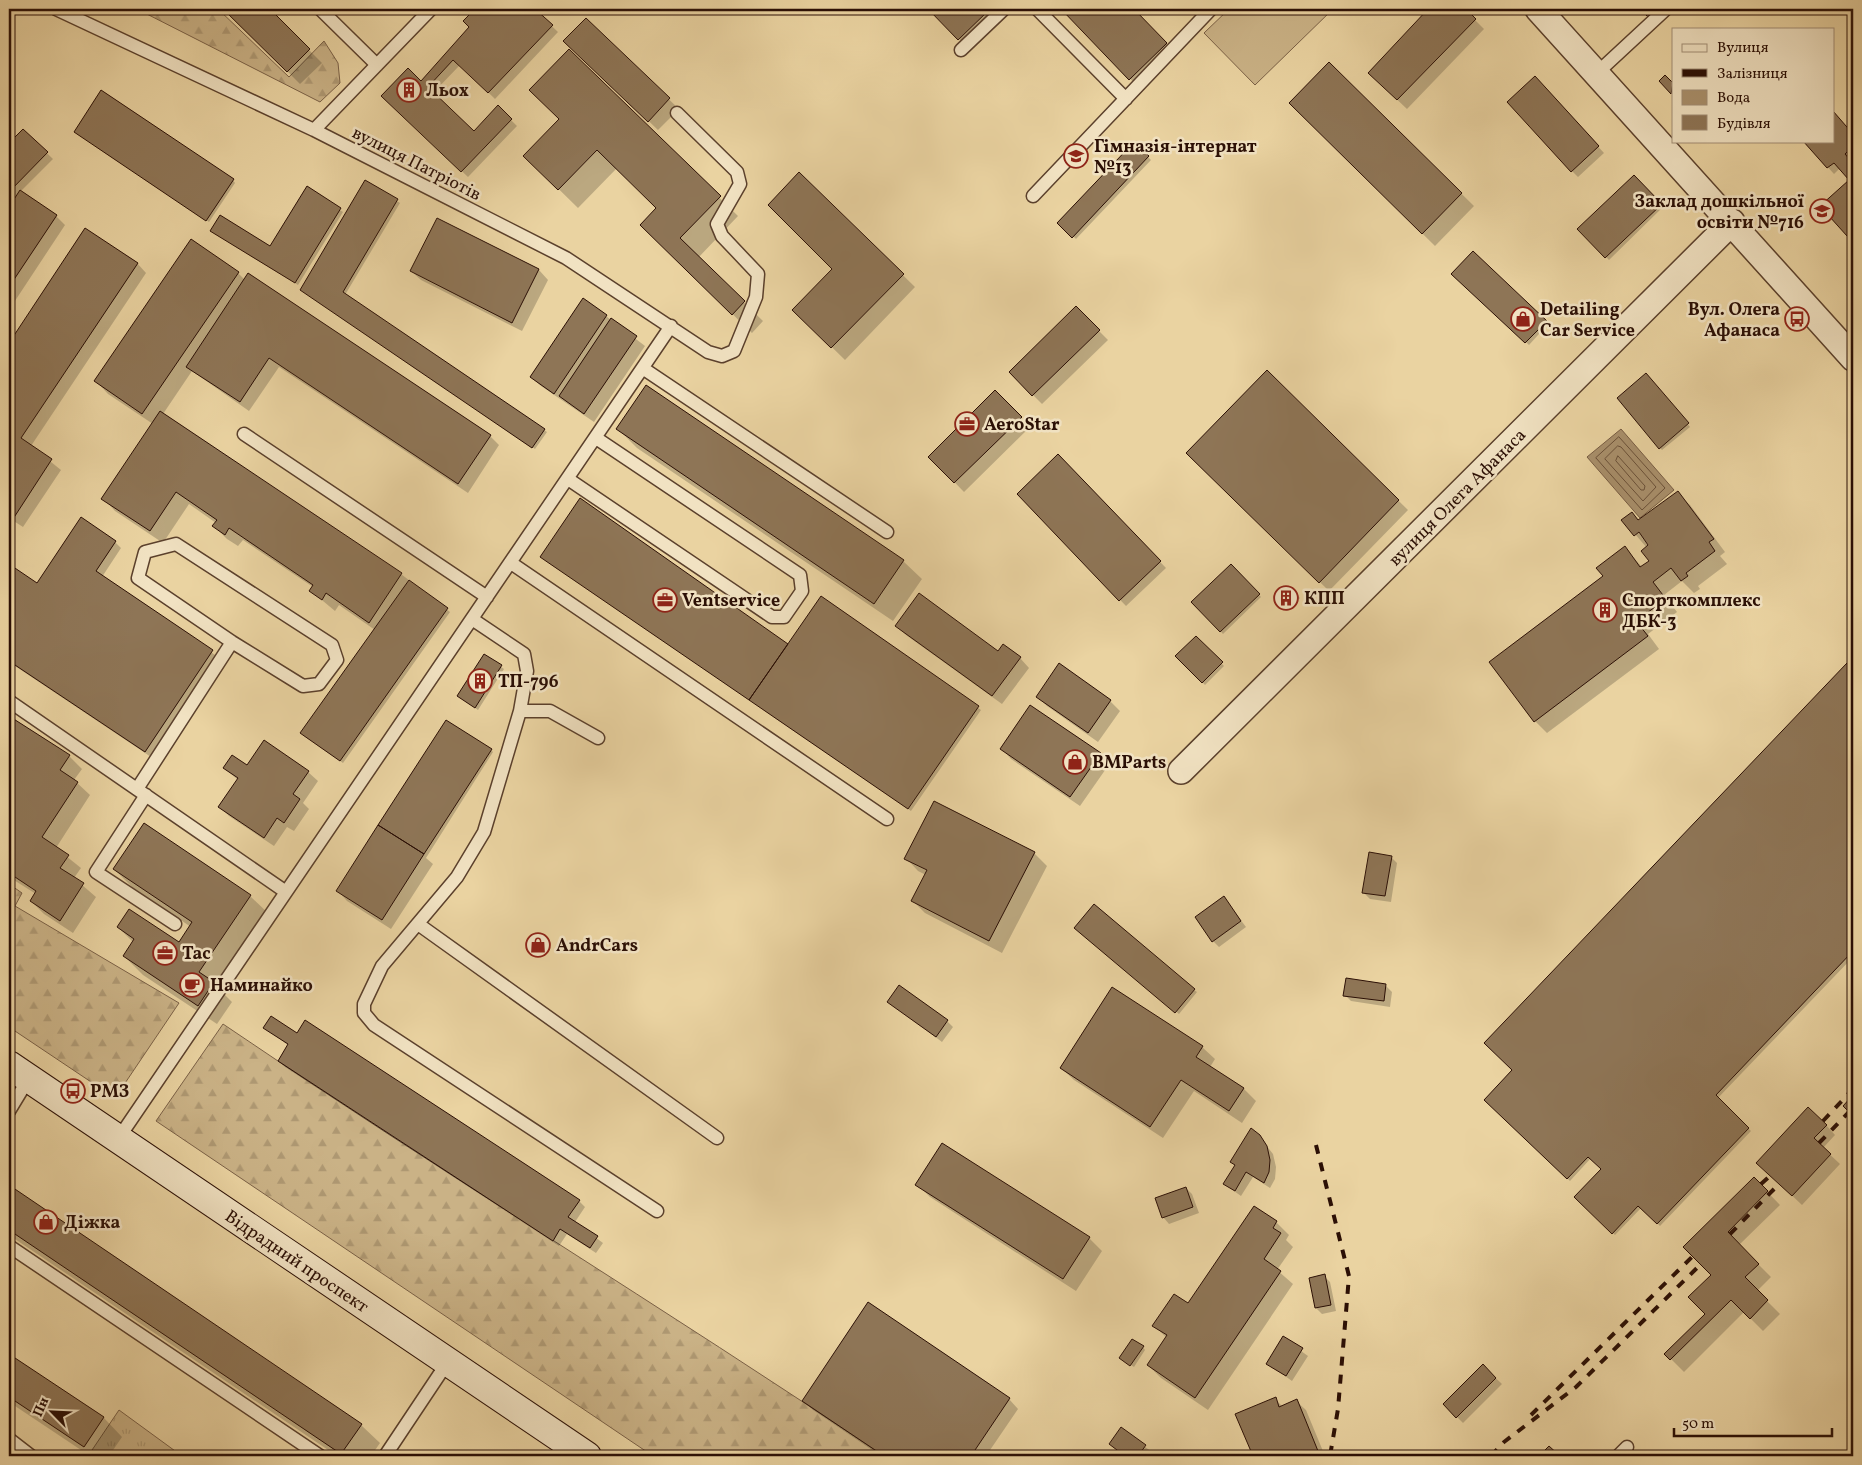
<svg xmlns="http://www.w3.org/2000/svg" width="1862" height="1465" font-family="Vollkorn,serif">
<defs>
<pattern id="forest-firs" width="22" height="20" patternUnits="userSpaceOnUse" patternTransform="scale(1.25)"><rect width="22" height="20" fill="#cab286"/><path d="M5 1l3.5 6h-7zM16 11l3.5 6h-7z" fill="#ae9872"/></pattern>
<pattern id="park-tufts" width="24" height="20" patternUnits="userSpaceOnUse" patternTransform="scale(1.25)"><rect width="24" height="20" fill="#cab286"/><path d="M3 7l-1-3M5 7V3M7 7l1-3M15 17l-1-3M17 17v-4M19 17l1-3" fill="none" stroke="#ae9872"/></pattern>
</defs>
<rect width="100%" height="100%" fill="#ead3a1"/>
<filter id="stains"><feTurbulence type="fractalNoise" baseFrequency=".004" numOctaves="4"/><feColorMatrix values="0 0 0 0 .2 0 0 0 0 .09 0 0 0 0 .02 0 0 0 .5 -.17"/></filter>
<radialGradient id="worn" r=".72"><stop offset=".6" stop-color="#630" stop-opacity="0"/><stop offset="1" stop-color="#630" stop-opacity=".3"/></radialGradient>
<path fill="#cab286" stroke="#7a6046" d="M1229,9h104l-78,76 -51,-52z"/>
<path fill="url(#forest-firs)" stroke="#7a6046" d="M137,9h81l71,68 35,-36 14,22 2,20 -20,19z
M9,884l13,9 -7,13 164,97 -64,95 -106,-71z
M223,1024c217,148 443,285 661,432h-231l-497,-335z"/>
<path fill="url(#park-tufts)" stroke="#7a6046" d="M119,1410l63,46h-94z"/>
<path fill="#a9906c" stroke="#775c43" d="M1621,429l53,61 -34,28 -53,-61z"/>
<path fill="#0003" d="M225,9h43l54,54 -22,21z
M416,9h23l-12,11z
M477,9l6,5 6,-5h45l24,23 -63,67 -35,-34 -27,28 41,39 24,-25 19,19 -49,51 -85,-81 38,-13 49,-56 -5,-6z
M930,9h55l12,12 -29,27z
M1063,9h70l43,44 -37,35z
M1430,9h34l20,20 -77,80 -38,-36z
M586,20l93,89 -21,21 -83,-80z
M569,51l169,165 -40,42 65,63 -11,12 -92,-89 -2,-36 -41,-40 -39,40 -53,-52 36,-37z
M1329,64l145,142 -39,40 -145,-143z
M1541,84l63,69 -26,24 -6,-6z
M1833,113l20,22v22l-3,3 3,4v76l-31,-34 29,-26 -11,-12 -6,6 -30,-33h29z
M23,130l30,29 -33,33 36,24 9,9 -56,85v-101l6,-10 -6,5v-59z
M78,134l155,46 2,3 -26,39z
M1134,143l17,17 -75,79 -17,-16z
M800,174l115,113 -70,73 -51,-50 40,-41z
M1634,177l29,30 -54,53 -30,-31z
M366,182l34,21 -55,92 199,135 3,2 -12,17 -231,-157z
M307,188l36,24 -45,73 -84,-52 56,14z
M437,219l102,51 9,10 -26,51 -101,-51 -10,-9z
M86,230l51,33 9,10 -115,173 30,24 -38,57 -14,-9v-173z
M1473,252l75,72 -19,21 -76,-72z
M238,273l7,7 245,156 9,9 -31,48 -189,-126 -30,44 -57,-40 -29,43 238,160 49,38 -107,151 -39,-27 71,-106 -36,-25 -4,6 -24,-20 2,-4 -70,-47 -5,6 -11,-7 -13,-13 2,-3 -27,-19 -26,39 -48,-32 -12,-13 50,-74 -45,-30 -12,-13z
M1076,308l32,32 -66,64 -32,-32z
M606,316l39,30 -51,76 -53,-36 -10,-9z
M1267,372l141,138 -79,81 -141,-138z
M1649,377l41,50 -28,23 -2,-2z
M995,392l35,35 -66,65 -34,-35z
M618,429l285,132 19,18 -29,42 -256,-173z
M1058,456l108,112 -40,38 -108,-112z
M1677,493l13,12 35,47 -5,4 7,8 -29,22 2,3 -6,4 -12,-12 -18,14 13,17 -29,22 11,15 -112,84 -12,-12 70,-144 20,-29 17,19 9,-6 -4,-13 -24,-28 9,-7 8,8z
M115,542l6,6 -19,29 116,80 -67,100 -142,-95v-97l28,19z
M545,559l243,86 33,-47 160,112 -70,101z
M1231,565l30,32 -38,37 -30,-32z
M1289,588l11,10 -13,13 -10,-10z
M897,626l123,32 9,10 -27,36 -96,-69z
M1196,637l28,29 -19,19 -28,-29z
M485,655l19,14 -26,41 -20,-14z
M1060,665l50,36 10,10 -22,31 -51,-36 -10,-10z
M1847,665l6,6v286l-136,142 34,32 -91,95 -19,-18 -26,27 -39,-38 27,-28 -12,-11 -21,23 -84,-81 28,-30z
M9,717l60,39 13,13 -8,11 16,15 -34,53 25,20 -7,10 22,19 -23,36 -29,-19 -13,-13 5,-7 -27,-17v-91l2,-3 -2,-1z
M1002,749l98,5 10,9 -30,43 -69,-47z
M491,750l2,2 -67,106 7,6 -42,65 -44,-28 -9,-10z
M247,767l61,5 10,9 -15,22 6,6 -15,22 -7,-4 -13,19 -45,-30 -9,-9 18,-27 -14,-12z
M1034,853l13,13 -45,87 -77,-40 -12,-12 13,-26 -8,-4 -12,-13z
M1391,857l6,6 -6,39 -21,-3 -6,-6z
M114,869l136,27 19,18 -50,75 13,13 -15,22 -74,-49 -19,-19 9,-14 -15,-15 61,17 12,-17 -58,-39z
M1224,898l22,29 -27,20 -6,-6z
M1078,931l116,59 3,2 -18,22z
M1386,986l6,6 -2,15 -39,-6 -6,-6z
M889,1002l58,19 6,6 -11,15z
M265,1028l32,7 282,166 6,6 -10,15 28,21 -7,10 -29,-19 -8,12 -274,-179 -6,-6 10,-15z
M1202,1047l13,12 -5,8 33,21 13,13 -14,22 -48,-32 -31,47 -89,-58 -13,-12z
M1826,1125l9,10 -12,13 17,16 -38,41 -35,-33z
M1259,1136l14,18 3,13 -1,12 -5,9 -17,-11 -12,19 -17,-12 12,-18 -4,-4z
M1754,1178l26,27 -41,40 32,32 -14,14 23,23 -17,17 -19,-19 -60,60 -18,-18 41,-40 6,-39 -28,-28z
M917,1184l172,54 13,13 -26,40 -146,-94z
M9,1187l352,238 19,18 -9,13h-34l-328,-221z
M1186,1188l6,6 7,19 -30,11 -6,-7z
M1276,1222l13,13 -3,5 7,7 -16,23 16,14 -85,126 -47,-32 -13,-13 19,-27 -13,-12 34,-21z
M1324,1276l6,6 6,29 -14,3 -6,-6z
M1283,1338l25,18 -16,25 -25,-18z
M1143,1347l2,3 -11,17 -11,-7z
M9,1355l95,63 18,19 -13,19h-19l-81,-54z
M1483,1366l19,18 -39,39 -19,-19z
M1009,1399l9,10 -32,47h-105l-68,-46 -10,-10z
M1275,1399l8,8 13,-6 10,9 19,46h-71l-17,-41z
M1121,1429l31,23 -3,4h-24l-15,-12z"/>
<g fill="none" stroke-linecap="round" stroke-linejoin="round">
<path stroke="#6a5038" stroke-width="1" d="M1619,437l46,51 -23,22 -46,-52z
M1618,446l3,1 35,40 -13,14 -38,-42z
M1618,456l27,30 -1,4h-3l-25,-29z"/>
</g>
<path fill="#8e7556" stroke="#2b0f05" d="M223,9h47l40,40 -23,23z
M475,9l8,4 4,-4h48l18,16 -65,68 -35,-33 -25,27 46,44 24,-26 14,14 -51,53 -80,-76 27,-28 13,13 48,-54 -6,-6z
M928,9h58l2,2 -30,29z
M1061,9h73l33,34 -38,37z
M1428,9h38l10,10 -79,81 -29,-27z
M1640,9h17l-9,8z
M586,18l84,80 -22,24 -85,-81z
M569,49l152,147 -41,42 65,63 -13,14 -92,-90 16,-17 -59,-58 -39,40 -35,-34 36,-37 -30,-29z
M1329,62l133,131 -40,41 -133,-131z
M1665,75l8,8 -2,11 -12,-13z
M1535,76l64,70 -28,26 -64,-70z
M101,90l133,89 -28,42 -132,-89z
M1833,111l20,23v12l-8,8 8,9v68l-6,5 -27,-30 29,-26 -15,-17 -7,5 -24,-27h30z
M23,129l25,23 -39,40v-49z
M1134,142l15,14 -77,82 -15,-15z
M799,172l105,102 -73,74 -39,-38 40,-41 -64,-64z
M1634,175l28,29 -57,54 -28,-29z
M365,180l33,19 -55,93 202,137 -13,19 -232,-158z
M307,186l34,22 -46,75 -85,-52 10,-16 50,31z
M20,190l37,25 -48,72v-80z
M437,218l102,51 -27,54 -102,-52z
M85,228l53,35 -117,175 31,21 -39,60 -4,-3v-173z
M191,239l48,33 -97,142 -48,-33z
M1473,251l74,70 -22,22 -74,-69z
M248,273l243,162 -33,49 -189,-126 -29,44 -54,-35z
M583,298l24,17 -53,79 -24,-17z
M1076,306l24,24 -68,66 -23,-24z
M611,318l26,18 -53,78 -25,-18z
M1267,370l132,130 -80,83 -133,-130z
M1646,373l43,50 -30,26 -42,-51z
M646,385l258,175 -30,44 -258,-175z
M995,390l27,27 -68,66 -26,-26z
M160,411l242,162 -33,50 -43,-30 -4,7 -13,-9 4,-6 -84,-57 -4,7 -13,-9 5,-6 -41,-28 -26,39 -49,-32z
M1058,454l103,107 -42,40 -102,-107z
M1678,491l36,48 -5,3 6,9 -29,22 2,3 -7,5 -10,-13 -18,14 13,17 -30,22 12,15 -114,86 -45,-60 114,-86 -7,-8 29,-22 15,21 9,-6 -8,-10 7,-6 -9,-13 -5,4 -13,-16 11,-8 6,8z
M580,498l208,146 -39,56 -209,-143z
M81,517l35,24 -20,30 117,79 -68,102 -136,-91v-97l28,19z
M1231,564l29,30 -40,38 -29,-30z
M409,580l39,28 -108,153 -40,-28z
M1289,586l9,9 -15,14 -8,-8z
M919,593l79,58 5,-7 18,13 -29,39 -97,-70z
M821,596l158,110 -71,103 -159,-109z
M1196,636l27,26 -21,21 -27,-27z
M484,654l18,11 -27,43 -18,-12z
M1059,663l52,37 -23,33 -52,-36z
M1847,663l6,7v281l-137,144 33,33 -92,96 -19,-18 -26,28 -38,-37 27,-28 -13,-12 -21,22 -83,-79 28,-30 -28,-27z
M1030,705l71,48 -31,44 -70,-48z
M9,716l61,39 -10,15 18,12 -36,55 27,18 -9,13 24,15 -24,38 -30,-20 6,-10 -27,-18v-89l2,-4 -2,-2z
M446,720l46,29 -68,105 -46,-29z
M264,740l45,31 -16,23 7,5 -16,24 -7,-5 -13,20 -46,-31 20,-29 -15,-10 9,-13 15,10z
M934,801l101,51 -46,89 -78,-40 16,-31 -23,-11z
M144,823l107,72 -52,77 15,10 -16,24 -75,-50 11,-17 -17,-12 12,-18 50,33 13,-20 -79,-53z
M378,825l46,29 -42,66 -46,-29z
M1369,852l23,4 -7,40 -23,-3z
M1224,896l17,25 -29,21 -17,-25z
M1094,904l101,85 -20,24 -101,-85z
M1346,978l40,6 -2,17 -41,-5z
M899,985l49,35 -12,17 -49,-35z
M1112,987l91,59 -7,11 48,31 -15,23 -48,-31 -31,47 -90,-59z
M271,1016l26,17 8,-13 275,180 -12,17 30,19 -8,12 -30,-19 -7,12 -275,-180 10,-17 -25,-16z
M1853,1095v21l-10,-10z
M1808,1107l19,18 -13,13 17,16 -39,42 -36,-33z
M1251,1128l9,7 7,11 3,14 -1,12 -5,11 -18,-11 -11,19 -12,-7 12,-19 -5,-3z
M942,1143l148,94 -27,42 -148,-94z
M1754,1177l14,14 -40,41 31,32 -14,13 23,23 -18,19 -19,-19 -61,60 -6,-6 41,-40 -17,-17 23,-22 -28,-28z
M9,1185l353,239 -21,30 -332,-224z
M1186,1187l7,20 -31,11 -7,-20z
M1254,1206l23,15 -4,7 8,5 -17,26 17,12 -86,127 -48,-33 20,-30 -15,-9 22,-32 14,9z
M1325,1274l6,31 -16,3 -6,-30z
M868,1302l142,96 -39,58h-87l-82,-55z
M1283,1336l20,12 -17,28 -20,-12z
M1132,1339l12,7 -14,20 -11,-8z
M9,1354l95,63 -20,30 -75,-50z
M1483,1364l13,14 -40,40 -13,-14z
M1276,1397l3,10 18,-8 23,57h-67l-18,-42z
M1121,1427l25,18 -8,11h-13l-16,-12z
M1549,1446l11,10h-21z"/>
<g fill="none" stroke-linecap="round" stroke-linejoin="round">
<g stroke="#5b402c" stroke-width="15">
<path id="service" d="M56,9l258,121 252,128 142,94 14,4 12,-5 22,-54 2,-23 -36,-38 -5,-12 23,-40 -3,-12 -60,-59
M320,9l57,56
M1037,9l89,90
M961,50l43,-41
M1597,73l69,-64
M314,130l117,-121
M1033,196l178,-187
M644,369l243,163
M244,434l243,163
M568,479l204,138h12l18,-26 -2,-16 -204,-137
M176,544l156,101 5,15 -18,24 -16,2 -71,-44 -94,-64 7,-26z
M511,563l376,256
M472,619l52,35 3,17 -7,40 -36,121 -27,45 -75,89 -18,38v9l10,12 283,186
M9,701l277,191
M520,711h30l48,27
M137,789l95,-147
M146,795l-50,77 79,52
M418,924l299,214
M9,1111l20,-33
M118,1139l553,-813
M9,1246l311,210
M9,1439l22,17
M385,1456l62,-93
M1618,1456l9,-9"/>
</g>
<g stroke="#5b402c" stroke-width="28">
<path id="minor" d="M1538,9l315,349
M1181,771l551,-549"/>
</g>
<g stroke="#2b0f05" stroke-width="30">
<path id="secondary" d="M9,1065l578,391"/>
</g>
<use href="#service" stroke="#f1e2c2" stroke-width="12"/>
<use href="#minor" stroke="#f1e2c2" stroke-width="25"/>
<use href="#secondary" stroke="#f1e2c2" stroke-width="28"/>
<path stroke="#2b0f05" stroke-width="4" stroke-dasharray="9 9" stroke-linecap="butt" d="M1823,1121l30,-32
M1819,1143l30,-31
M1316,1145l33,131 -11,133 -8,47
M1761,1184l9,-8
M1730,1234l49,-50
M1531,1415l162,-159
M1491,1456l13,-14 72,-55 125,-123"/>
</g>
<defs>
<g id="building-ring" transform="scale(1.25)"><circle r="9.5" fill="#f1e2c2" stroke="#8f2418" stroke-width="1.5"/><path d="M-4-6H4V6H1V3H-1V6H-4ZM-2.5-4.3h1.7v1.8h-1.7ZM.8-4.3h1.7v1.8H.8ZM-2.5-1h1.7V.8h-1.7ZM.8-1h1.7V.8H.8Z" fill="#8f2418"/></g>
<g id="school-ring" transform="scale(1.25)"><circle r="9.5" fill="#f1e2c2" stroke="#8f2418" stroke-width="1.5"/><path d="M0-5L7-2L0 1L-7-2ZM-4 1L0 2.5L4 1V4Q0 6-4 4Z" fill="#8f2418"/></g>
<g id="shop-ring" transform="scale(1.25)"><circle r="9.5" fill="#f1e2c2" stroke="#8f2418" stroke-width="1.5"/><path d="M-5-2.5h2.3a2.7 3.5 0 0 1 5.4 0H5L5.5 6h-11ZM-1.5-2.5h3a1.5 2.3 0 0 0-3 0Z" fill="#8f2418"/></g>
<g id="bus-ring" transform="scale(1.25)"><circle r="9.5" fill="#f1e2c2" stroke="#8f2418" stroke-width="1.5"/><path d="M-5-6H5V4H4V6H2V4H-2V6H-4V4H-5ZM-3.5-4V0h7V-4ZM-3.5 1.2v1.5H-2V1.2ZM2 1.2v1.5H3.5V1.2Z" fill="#8f2418"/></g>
<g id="office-ring" transform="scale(1.25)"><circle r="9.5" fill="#f1e2c2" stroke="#8f2418" stroke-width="1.5"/><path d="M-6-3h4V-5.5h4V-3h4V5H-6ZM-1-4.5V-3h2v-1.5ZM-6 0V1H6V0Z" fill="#8f2418"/></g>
<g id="cafe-ring" transform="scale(1.25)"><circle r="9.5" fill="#f1e2c2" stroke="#8f2418" stroke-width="1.5"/><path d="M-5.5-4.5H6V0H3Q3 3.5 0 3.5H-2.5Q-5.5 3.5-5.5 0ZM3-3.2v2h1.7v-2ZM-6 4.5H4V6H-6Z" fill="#8f2418"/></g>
</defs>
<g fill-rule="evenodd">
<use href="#building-ring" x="409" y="90"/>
<use href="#school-ring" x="1076" y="156"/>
<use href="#school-ring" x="1822" y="211"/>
<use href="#shop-ring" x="1523" y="319"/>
<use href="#bus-ring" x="1797" y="319"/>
<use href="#office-ring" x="967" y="424"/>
<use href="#building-ring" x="1286" y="598"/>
<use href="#office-ring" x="665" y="600"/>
<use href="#building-ring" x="1605" y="610"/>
<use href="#building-ring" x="480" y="681"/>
<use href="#shop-ring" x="1075" y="762"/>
<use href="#shop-ring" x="538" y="945"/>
<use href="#office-ring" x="165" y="953"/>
<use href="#cafe-ring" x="192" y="985"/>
<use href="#bus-ring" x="73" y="1091"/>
<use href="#shop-ring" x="46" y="1222"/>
</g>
<g text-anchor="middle" stroke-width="5" stroke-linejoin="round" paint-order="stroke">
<g font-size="18" font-weight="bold" fill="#2b0f05" stroke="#f1e2c2" text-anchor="start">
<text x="426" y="96">Льох</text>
<text x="1094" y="152">Гімназія-інтернат<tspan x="1094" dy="21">№13</tspan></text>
<text x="1804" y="207" text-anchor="end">Заклад дошкільної<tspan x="1804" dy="21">освіти №716</tspan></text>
<text x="1540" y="315">Detailing<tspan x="1540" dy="21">Car Service</tspan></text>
<text x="1780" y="315" text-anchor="end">Вул. Олега<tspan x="1780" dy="21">Афанаса</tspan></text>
<text x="984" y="430">AeroStar</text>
<text x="1304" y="604">КПП</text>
<text x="682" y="606">Ventservice</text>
<text x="1622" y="606">Спорткомплекс<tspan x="1622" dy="21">ДБК-3</tspan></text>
<text x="498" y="687">ТП-796</text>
<text x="1092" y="768">BMParts</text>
<text x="556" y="951">AndrCars</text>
<text x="182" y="959">Тас</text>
<text x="210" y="991">Наминайко</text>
<text x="90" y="1097">РМЗ</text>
<text x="64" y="1228">Діжка</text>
</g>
<g font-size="18" fill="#2b0f05" stroke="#f1e2c2">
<text transform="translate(417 163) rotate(27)" y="6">вулиця Патріотів</text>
<text transform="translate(1457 497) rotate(-45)" y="6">вулиця Олега Афанаса</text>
<text transform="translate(297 1261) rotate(34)" y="6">Відрадний проспект</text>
</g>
</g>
<rect width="1862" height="1465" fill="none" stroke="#ead3a1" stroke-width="30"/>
<rect x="10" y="10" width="1842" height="1445" fill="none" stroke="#2b0f05" stroke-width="2.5"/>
<rect x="15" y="15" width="1832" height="1435" fill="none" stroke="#2b0f05"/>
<rect x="1672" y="28" width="162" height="115" fill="#f1e2c2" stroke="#a28e76"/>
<rect x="1682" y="44" width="25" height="8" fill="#f1e2c2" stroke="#a28e76"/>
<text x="1717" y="52" font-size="15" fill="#2b0f05">Вулиця</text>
<rect x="1682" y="69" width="25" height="8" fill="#2b0f05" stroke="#a28e76"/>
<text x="1717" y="78" font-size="15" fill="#2b0f05">Залізниця</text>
<rect x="1682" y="90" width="25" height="15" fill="#a9906c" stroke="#a28e76"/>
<text x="1717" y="102" font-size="15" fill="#2b0f05">Вода</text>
<rect x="1682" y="115" width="25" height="15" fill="#8e7556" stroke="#a28e76"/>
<text x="1717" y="128" font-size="15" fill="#2b0f05">Будівля</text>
<g transform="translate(52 1412) rotate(294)" stroke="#f1e2c2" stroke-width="4" paint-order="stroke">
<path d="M0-4L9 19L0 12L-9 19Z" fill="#2b0f05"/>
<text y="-8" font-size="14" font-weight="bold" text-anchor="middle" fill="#2b0f05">Пн</text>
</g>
<path d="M1674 1428v8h158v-8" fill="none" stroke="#2b0f05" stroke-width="2.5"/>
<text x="1682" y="1428" font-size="15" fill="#2b0f05" stroke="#f1e2c2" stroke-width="4" paint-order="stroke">50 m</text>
<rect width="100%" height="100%" filter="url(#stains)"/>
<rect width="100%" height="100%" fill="url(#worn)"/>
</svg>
